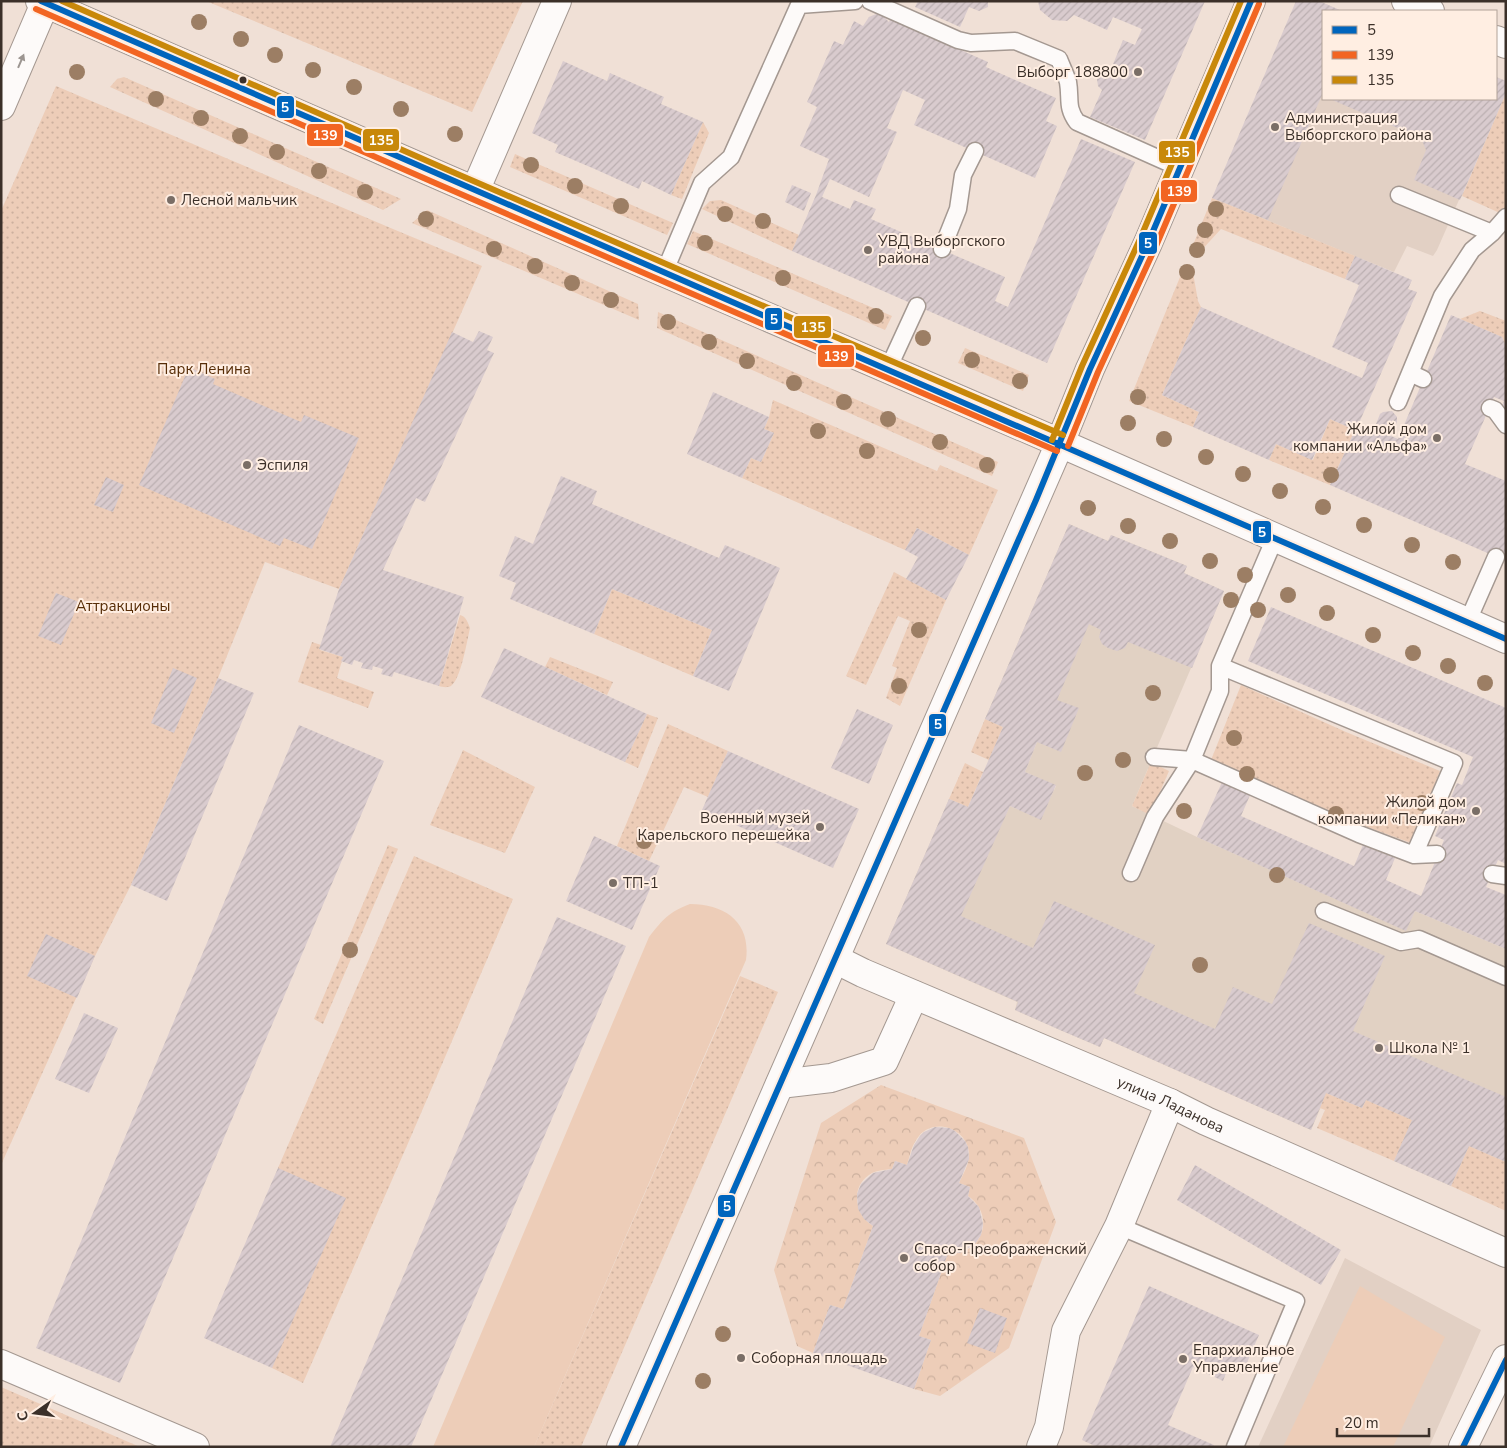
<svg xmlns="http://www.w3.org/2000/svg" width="1507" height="1448" font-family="'Nunito Sans',sans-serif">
<defs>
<pattern id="green-dots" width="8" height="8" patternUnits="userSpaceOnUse" patternTransform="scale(1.25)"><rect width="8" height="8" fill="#edcdb8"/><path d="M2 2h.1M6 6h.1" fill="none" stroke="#ccb09e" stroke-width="1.8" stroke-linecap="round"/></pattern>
<pattern id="forest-crowns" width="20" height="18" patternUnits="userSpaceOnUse" patternTransform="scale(1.25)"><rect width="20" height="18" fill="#edcdb8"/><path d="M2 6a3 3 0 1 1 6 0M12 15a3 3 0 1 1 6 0" fill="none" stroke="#ccb09e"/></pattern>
<pattern id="building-hatch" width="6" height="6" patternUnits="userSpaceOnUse" patternTransform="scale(1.25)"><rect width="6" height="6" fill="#d9cbce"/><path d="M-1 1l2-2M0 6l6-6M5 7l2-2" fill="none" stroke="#bbafb1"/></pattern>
</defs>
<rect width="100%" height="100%" fill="#f0e0d6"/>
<path fill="#e2d0c4" d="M1319,1l23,10h-19v88h173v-22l10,4v12l-69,157 -4,6 -26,-10 -13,26 -182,-74z
M1345,1258l136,72 -52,117h-171z"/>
<path fill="#e1d1c3" d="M1069,524l39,17 3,-6 76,31 -3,7 40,18 -92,215 65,31 208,93 10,-19 91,38v213l-37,-16 -18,40 -57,-25 17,-41 -45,-20 -4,8 -35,-15 -16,37 -207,-92 -4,9 -40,-17 -45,-20 2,-8 -131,-58 63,-145 53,23 8,-16 30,13 16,-33 -31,-14 12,-30 -52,-23z"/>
<path fill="url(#green-dots)" d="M206,1h317l-51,111z
M124,77l277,122 -18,11 -273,-123 7,-8z
M56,86l337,143 89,37 -143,323 -74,-27 -47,116 -87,207 -36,71 -94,209v-954z
M1506,93v112l-4,9 -40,-18z
M703,122l6,11 -27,66 -11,-4z
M515,154l158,69 -6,12 -157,-68z
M1212,198l143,58 -10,23 -124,-50 -23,25 -7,-4z
M721,200l78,35 -7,16 -90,-42 8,-8z
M427,210l211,94 1,16 -227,-97z
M693,231l199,85 -7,14 -198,-86z
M1185,265l7,2 6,34 3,6 -39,88 37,17 -6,15 -64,-26z
M1480,311l26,10v25l-4,-9 -42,-18z
M658,312l340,150 -6,14 -335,-148z
M965,348l64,27 -6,16 -65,-28z
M773,400l164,71 3,-6 58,25 -29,65 -52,-27 -12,22 -163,-72 9,-20 10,4 13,-29 -10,-4 5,-12z
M1330,419l25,11 -25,55 -61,-25 7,-16 37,16z
M894,572l52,28 -46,106 -14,-8 11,-30 -5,-2 18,-45 -12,-5 -32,69 -20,-9z
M612,589l100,41 -19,46 -99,-42z
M460,615c6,1 8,8 10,13 -3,13 -9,51 -19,58 -4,2 -9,1 -12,0z
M312,642l9,3 -1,5 23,7 -6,21 37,14 -6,16 -70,-26z
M550,657l63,25 -6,13 -62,-28z
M1241,685l105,47 94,39 -29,72 -49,-18 -151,-65z
M647,714l11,4 -20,50 -13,-6z
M985,719l18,8 -14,33 -18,-8z
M668,724l60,27 -20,46 -24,-10 -35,74 -32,-15z
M463,750l72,37 -30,66 -75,-28z
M1151,762l18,9 -19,44 -18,-9z
M965,763l18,9 -15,35 -19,-8z
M388,845l10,4 -75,175 -9,-5z
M414,856l99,43 -104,242 -106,242 -31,-15 6,-200z
M740,976l38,16 -197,455h-47z
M1326,1093l36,15 4,-8 46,20 -18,41 -77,-33 8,-18 -5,-2z
M1469,1146l37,16v49l-55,-25z
M1,1387l139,60h-139z"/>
<path fill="url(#forest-crowns)" d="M881,1085l143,53 32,84 -47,126 -69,48 -26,-7 17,-49 -12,-4 29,-83c35,3 48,-38 20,-57l2,-9 -11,-4c4,-9 11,-20 10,-30 -2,-24 -34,-36 -50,-17 -7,8 -9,19 -12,29l-12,-4 -3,8c-8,1 -16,1 -23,6 -19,13 -14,40 4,51l-30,83 -13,-4 -17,48 -16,-7 -23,-76 47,-147z"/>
<path fill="#edcdb8" d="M690,904c36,0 61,19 56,56l-212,487h-101l216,-510c14,-18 20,-25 41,-33z
M1360,1286l85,51 -52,110h-110z"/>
<path fill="url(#building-hatch)" d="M918,1h70v6l-9,4 -10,-4 -9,20 -45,-20z
M1038,1h167l-60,139 -55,-23 12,-27 -4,-4 -1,-7 2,-5 4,-4 8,-1 12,-29 12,5 7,-16 -29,-12 -6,13 -33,-15 -7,6 -15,-1 -12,-10z
M1296,1h23l23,10h-19v85l-1,-1 -54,125 -56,-22z
M876,14l8,3 5,5 1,-3 98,43 -2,5 70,31 -10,23 11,5 -22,52 -121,-53 11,-25 -22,-10 -16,38 10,4 -28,65 -39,-18 -8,18 28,12 4,-9 12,5 10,4 -5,10 134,58 -10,24 13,6 73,-168 54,23 -88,201 -255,-112 24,-56 13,-36 -29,-13 17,-39 -10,-5 27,-61 9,4 11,-24 9,5 6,-9z
M563,61l44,20 3,-8 54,24 -3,7 42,18 -32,73 -29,-14 -3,8 -42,-19 -42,-18 3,-7 -26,-12z
M1496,77l10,4v12l-46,107 -46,-20 12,-30 -5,-12 -91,-39h166z
M792,185l19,8 -7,18 -19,-9z
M1355,256l57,24 -4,9 9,3 -58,131 15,6 6,-15 3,-2 9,-1 5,6v5l-6,14 7,3 53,-124 51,22 4,9v66l-6,-2 4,-9 -10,-4 -29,67 41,17v80l-176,-76 25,-55 -25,-11 -18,41 -36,-16 -7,16 -76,-33 6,-15 -37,-17 39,-88 161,71 6,-15 -36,-16 27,-62 -14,-6z
M479,331l14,6 -6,13 7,3 -69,149 -9,-4 -33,72 81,27 -25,89 -45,-14 -2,5 -11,-3 2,-5 -10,-3 -1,4 -11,-2 2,-5 -9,-3 -2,5 -11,-4 2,-4 -24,-8 20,-60 113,-257 21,10z
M189,367l26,12 -2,5 88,38 3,-7 55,23 -47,111 -28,-11 -4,8 -141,-61z
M713,392l56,25 -5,12 10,4 -13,29 -10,-4 -9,20 -55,-24z
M561,476l36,15 -5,13 127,54 6,-13 55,23 -51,123 -36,-15 19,-46 -100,-41 -18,45 -84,-35 6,-16 -17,-7 16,-40 18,8z
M106,477l18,8 -11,27 -19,-7z
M1069,524l39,17 3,-6 76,31 -3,7 40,18 -32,77 -64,-26 -3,6 -8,3 -9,-3 -6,-4 -3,-7 2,-7 -12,-6 -32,76 22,8 -18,44 -24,-10 -12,30 31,13 -15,35 -31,-14 -49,110 72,32 21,-47 101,44 -21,48 81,36 18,-42 39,17 37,-81 76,33 -32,75 153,66v65l-37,-16 -18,40 -57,-25 18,-41 -46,-20 -4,8 -36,-15 -15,37 -207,-92 -4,9 -40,-17 -45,-20 3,-8 -132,-58 63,-145 19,8 18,-41 17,-39 -18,-8z
M917,528l52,27 -23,45 -40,-21 12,-22 -13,-7z
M56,593l23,9 -18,43 -23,-9z
M1271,607l235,101v156l-8,-4 -12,27 20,8v54l-91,-38 -9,20 -209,-94 26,-57 28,13 -10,23 113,50 9,-21 32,13 -9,22 35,16 23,-56 -9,-4 22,-53 5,2 11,-28 -225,-96z
M504,648l143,66 -22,48 -144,-65z
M173,668l24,10 -23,55 -23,-10z
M218,678l36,15 -87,208 -36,-16z
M857,709l36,16 -24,59 -38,-16z
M299,725l85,36 -264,622 -84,-35z
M728,751l131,58 -26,59 -131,-58z
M594,836l66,30 -28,64 -66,-29z
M557,917l69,29 -215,501h-81z
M46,934l49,22 -18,42 -50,-22z
M84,1013l34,15 -29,65 -34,-14z
M935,1127l14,1 6,3 10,10 3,6 1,12 -10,24 11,4 -2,9 11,11 4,17 -2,11 -6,9 -15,9h-12l-29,83 12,4 -17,49 -101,-36 17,-48 13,4 30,-83 -9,-7 -6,-10 -1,-15 4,-10 12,-11 19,-4 3,-8 12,4 7,-20 6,-9 4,-4z
M1195,1165l146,85 -20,35 -144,-85z
M278,1168l68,30 -74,170 -68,-30z
M1149,1286l110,49 -17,39 -14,-6 -5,13 -30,-14 -25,58 46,20 -1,2h-116l-15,-7z
M980,1308l27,10 -12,35 -28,-10z"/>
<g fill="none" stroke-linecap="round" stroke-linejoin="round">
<g stroke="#a49891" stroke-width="19">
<path id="lane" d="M870,1l88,39 13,3 44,-2 44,18c3,8 7,16 9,23 3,17 -2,25 9,40l103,46
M1399,195l93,38
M942,249l16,-40 5,-34 12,-24
M664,273l38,-90 29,-26 68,-152 56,-4
M888,369l29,-63
M1410,373l13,6
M1398,402l44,-106 30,-46 20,-17 14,-16
M1490,408l5,2 11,15
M1467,623l29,-66
M1220,666l234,97 -40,92
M1154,757l38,3 167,74 55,21 23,-1
M1131,873l24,-56 37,-57 28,-69v-25l55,-128
M1492,874l14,2
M1324,911l77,31 18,-3 87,38
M1119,1226l177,75 -61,146"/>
</g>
<g stroke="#a49891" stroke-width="30">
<g id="street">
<path d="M1406,1l24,10"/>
<path d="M1496,40l10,4"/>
<path d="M1,106l45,-105"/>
<path d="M475,191l82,-190"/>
<path id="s1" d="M835,959l28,14 307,130 36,18 300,132"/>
<path d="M780,1084l51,-6 53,-17 30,-66"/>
<path d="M1,1364l194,83"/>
<path d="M1041,1447l8,-20 17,-96 53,-105 51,-123"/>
<path d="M1463,1447l43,-88"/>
</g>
</g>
<g stroke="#a49891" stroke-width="30">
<path id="secondary" d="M621,1447l439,-1004 446,196"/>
</g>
<g stroke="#a49891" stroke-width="30">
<path id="primary" d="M40,1l405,177 615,265 30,-74 58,-126 103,-242"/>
</g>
<use href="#lane" stroke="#fdfaf9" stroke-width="16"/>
<use href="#street" stroke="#fdfaf9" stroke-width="28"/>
<use href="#secondary" stroke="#fdfaf9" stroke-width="28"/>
<use href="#primary" stroke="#fdfaf9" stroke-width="28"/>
<g stroke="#ffeee2" stroke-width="10">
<path id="bus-1" d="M41,1c488,213 977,423 1465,638
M621,1447l415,-947 54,-131 58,-126 103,-242
M1463,1447l43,-87"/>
</g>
<g stroke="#ffeee2" stroke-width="10">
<path id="bus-2" d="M36,9l406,177 615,265
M1068,446l30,-74 58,-126 103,-242"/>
</g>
<g stroke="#ffeee2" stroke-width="10">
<path id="bus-3" d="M62,1l386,169 615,265
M1052,440l30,-74 58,-127 101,-238"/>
</g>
<use href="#bus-1" stroke="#0065bd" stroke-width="6"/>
<use href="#bus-2" stroke="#f26522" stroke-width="6"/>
<use href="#bus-3" stroke="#c8880a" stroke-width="6"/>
</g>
<g fill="#9c7e64">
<circle cx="199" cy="22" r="8"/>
<circle cx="241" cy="39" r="8"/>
<circle cx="275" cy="55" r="8"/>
<circle cx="313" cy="70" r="8"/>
<circle cx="77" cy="72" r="8"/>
<circle cx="354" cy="87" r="8"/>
<circle cx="156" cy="99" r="8"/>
<circle cx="401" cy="109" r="8"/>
<circle cx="201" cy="118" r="8"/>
<circle cx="455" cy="134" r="8"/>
<circle cx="240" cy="136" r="8"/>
<circle cx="277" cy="152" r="8"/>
<circle cx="531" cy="165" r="8"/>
<circle cx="319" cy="171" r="8"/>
<circle cx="575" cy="186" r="8"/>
<circle cx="365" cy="192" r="8"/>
<circle cx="621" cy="206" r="8"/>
<circle cx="1216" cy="209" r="8"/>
<circle cx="725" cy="214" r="8"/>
<circle cx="426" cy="219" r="8"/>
<circle cx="763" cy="221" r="8"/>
<circle cx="1205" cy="230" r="8"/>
<circle cx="705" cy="243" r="8"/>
<circle cx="494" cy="249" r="8"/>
<circle cx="1197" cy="250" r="8"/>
<circle cx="535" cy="266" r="8"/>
<circle cx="1187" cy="272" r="8"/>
<circle cx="783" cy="278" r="8"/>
<circle cx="572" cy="283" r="8"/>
<circle cx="611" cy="300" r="8"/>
<circle cx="876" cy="316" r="8"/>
<circle cx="668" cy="322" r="8"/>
<circle cx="923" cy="338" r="8"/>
<circle cx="709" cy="342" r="8"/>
<circle cx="972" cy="360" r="8"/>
<circle cx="747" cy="361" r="8"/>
<circle cx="1020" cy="381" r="8"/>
<circle cx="794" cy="383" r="8"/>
<circle cx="1138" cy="397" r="8"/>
<circle cx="844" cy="402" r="8"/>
<circle cx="888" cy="419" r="8"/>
<circle cx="1128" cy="423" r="8"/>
<circle cx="818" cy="431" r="8"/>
<circle cx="1164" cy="439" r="8"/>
<circle cx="940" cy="442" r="8"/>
<circle cx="867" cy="451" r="8"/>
<circle cx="1206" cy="457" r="8"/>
<circle cx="987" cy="465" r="8"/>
<circle cx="1243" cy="474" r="8"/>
<circle cx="1331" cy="475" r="8"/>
<circle cx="1280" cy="491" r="8"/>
<circle cx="1323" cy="507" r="8"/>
<circle cx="1088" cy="508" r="8"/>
<circle cx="1364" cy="525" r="8"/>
<circle cx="1128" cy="526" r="8"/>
<circle cx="1170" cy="541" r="8"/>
<circle cx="1412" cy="545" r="8"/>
<circle cx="1210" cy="561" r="8"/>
<circle cx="1453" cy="562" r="8"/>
<circle cx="1245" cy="575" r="8"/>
<circle cx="1288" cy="595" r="8"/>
<circle cx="1231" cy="600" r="8"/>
<circle cx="1258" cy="610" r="8"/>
<circle cx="1327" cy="613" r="8"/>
<circle cx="919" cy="630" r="8"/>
<circle cx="1373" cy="635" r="8"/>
<circle cx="1413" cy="653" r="8"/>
<circle cx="1448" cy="666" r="8"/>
<circle cx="1485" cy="683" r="8"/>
<circle cx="899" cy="686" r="8"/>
<circle cx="1153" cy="693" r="8"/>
<circle cx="1234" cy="738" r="8"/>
<circle cx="1123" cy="760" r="8"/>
<circle cx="1085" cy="773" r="8"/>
<circle cx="1247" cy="774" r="8"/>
<circle cx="1422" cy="803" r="8"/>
<circle cx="1184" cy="811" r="8"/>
<circle cx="1336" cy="814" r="8"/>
<circle cx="644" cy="841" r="8"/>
<circle cx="1277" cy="875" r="8"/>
<circle cx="350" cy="950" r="8"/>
<circle cx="1200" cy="965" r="8"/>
<circle cx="723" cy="1334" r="8"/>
<circle cx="703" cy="1381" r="8"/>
</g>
<defs><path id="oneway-solid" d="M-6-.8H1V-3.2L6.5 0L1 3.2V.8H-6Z" transform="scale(1.25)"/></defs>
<use fill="#9c9591" href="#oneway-solid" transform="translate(21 61) rotate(-67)"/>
<g fill="#7a6e66" stroke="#ffeee2" stroke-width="2">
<circle cx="1138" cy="72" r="5"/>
<circle cx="1275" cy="127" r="5"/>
<circle cx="171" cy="200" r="5"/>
<circle cx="868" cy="250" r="5"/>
<circle cx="1437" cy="438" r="5"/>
<circle cx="247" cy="465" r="5"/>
<circle cx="1476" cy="811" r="5"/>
<circle cx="820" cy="827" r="5"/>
<circle cx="613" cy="883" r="5"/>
<circle cx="1379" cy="1048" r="5"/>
<circle cx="904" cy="1258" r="5"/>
<circle cx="741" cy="1358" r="5"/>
<circle cx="1183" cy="1359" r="5"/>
</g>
<circle fill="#3b3029" stroke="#ffeee2" stroke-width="2" cx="243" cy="80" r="4.5"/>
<g text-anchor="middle" stroke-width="4" stroke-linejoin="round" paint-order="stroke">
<g font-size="15" fill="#3b3029" stroke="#ffeee2" text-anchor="start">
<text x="1128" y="77" text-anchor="end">Выборг 188800</text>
<text x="1285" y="123">Администрация<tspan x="1285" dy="17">Выборгского района</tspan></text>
<text x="181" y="205">Лесной мальчик</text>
<text x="878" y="246">УВД Выборгского<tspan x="878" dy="17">района</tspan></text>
<text x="1427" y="434" text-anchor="end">Жилой дом<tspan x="1427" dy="17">компании «Альфа»</tspan></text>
<text x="257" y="470">Эспиля</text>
<text x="1466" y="807" text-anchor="end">Жилой дом<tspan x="1466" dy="17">компании «Пеликан»</tspan></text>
<text x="810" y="823" text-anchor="end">Военный музей<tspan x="810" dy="17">Карельского перешейка</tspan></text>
<text x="623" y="888">ТП-1</text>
<text x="1389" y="1053">Школа № 1</text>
<text x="914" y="1254">Спасо-Преображенский<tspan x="914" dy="17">собор</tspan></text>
<text x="1193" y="1355">Епархиальное<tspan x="1193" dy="17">Управление</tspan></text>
<text x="751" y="1363">Соборная площадь</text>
</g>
<g font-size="15" fill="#572d07" stroke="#ffeee2">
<text x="204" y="374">Парк Ленина</text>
<text x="123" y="611">Аттракционы</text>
</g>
<g font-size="15" fill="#3b3029" stroke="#ffeee2">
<text dy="5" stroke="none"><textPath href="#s1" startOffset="366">улица Ладанова</textPath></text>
</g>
</g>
<g stroke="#ffeee2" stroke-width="2">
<rect x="276" y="95" width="19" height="24" rx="5" fill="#0065bd"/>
<rect x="306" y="123" width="38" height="24" rx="5" fill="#f26522"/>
<rect x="362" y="128" width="38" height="24" rx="5" fill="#c8880a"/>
<rect x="1158" y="140" width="38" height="24" rx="5" fill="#c8880a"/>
<rect x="1160" y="179" width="38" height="24" rx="5" fill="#f26522"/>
<rect x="1138" y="231" width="20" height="24" rx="5" fill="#0065bd"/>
<rect x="764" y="307" width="19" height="24" rx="5" fill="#0065bd"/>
<rect x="793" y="315" width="39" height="24" rx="5" fill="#c8880a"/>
<rect x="817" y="344" width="38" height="24" rx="5" fill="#f26522"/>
<rect x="1252" y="520" width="20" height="24" rx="5" fill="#0065bd"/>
<rect x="928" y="713" width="19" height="24" rx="5" fill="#0065bd"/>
<rect x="717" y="1194" width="19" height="24" rx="5" fill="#0065bd"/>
</g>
<g font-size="14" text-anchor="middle" font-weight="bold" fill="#fff">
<text x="285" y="112">5</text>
<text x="325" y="140">139</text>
<text x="381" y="145">135</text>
<text x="1177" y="157">135</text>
<text x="1179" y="196">139</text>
<text x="1148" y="248">5</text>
<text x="774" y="324">5</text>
<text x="813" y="332">135</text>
<text x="836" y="361">139</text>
<text x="1262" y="537">5</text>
<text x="938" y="729">5</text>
<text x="727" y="1211">5</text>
</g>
<rect width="1507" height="1448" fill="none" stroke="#3b3029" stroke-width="5"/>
<rect x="1322" y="10" width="175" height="90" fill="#ffeee2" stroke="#b1a298"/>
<rect x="1332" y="26" width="25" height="8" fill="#0065bd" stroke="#b1a298"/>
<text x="1367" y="35" font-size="15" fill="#3b3029">5</text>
<rect x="1332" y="51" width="25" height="8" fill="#f26522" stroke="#b1a298"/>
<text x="1367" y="60" font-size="15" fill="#3b3029">139</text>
<rect x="1332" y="76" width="25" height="8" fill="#c8880a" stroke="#b1a298"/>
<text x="1367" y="85" font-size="15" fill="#3b3029">135</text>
<g transform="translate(35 1413) rotate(256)" stroke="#ffeee2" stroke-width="4" paint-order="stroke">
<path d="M0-4L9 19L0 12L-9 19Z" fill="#3b3029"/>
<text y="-8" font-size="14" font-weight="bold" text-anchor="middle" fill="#3b3029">С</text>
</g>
<path d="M1337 1428v8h92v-8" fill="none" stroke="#3b3029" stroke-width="2.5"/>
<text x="1344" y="1428" font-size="15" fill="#3b3029" stroke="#ffeee2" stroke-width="4" paint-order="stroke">20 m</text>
</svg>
